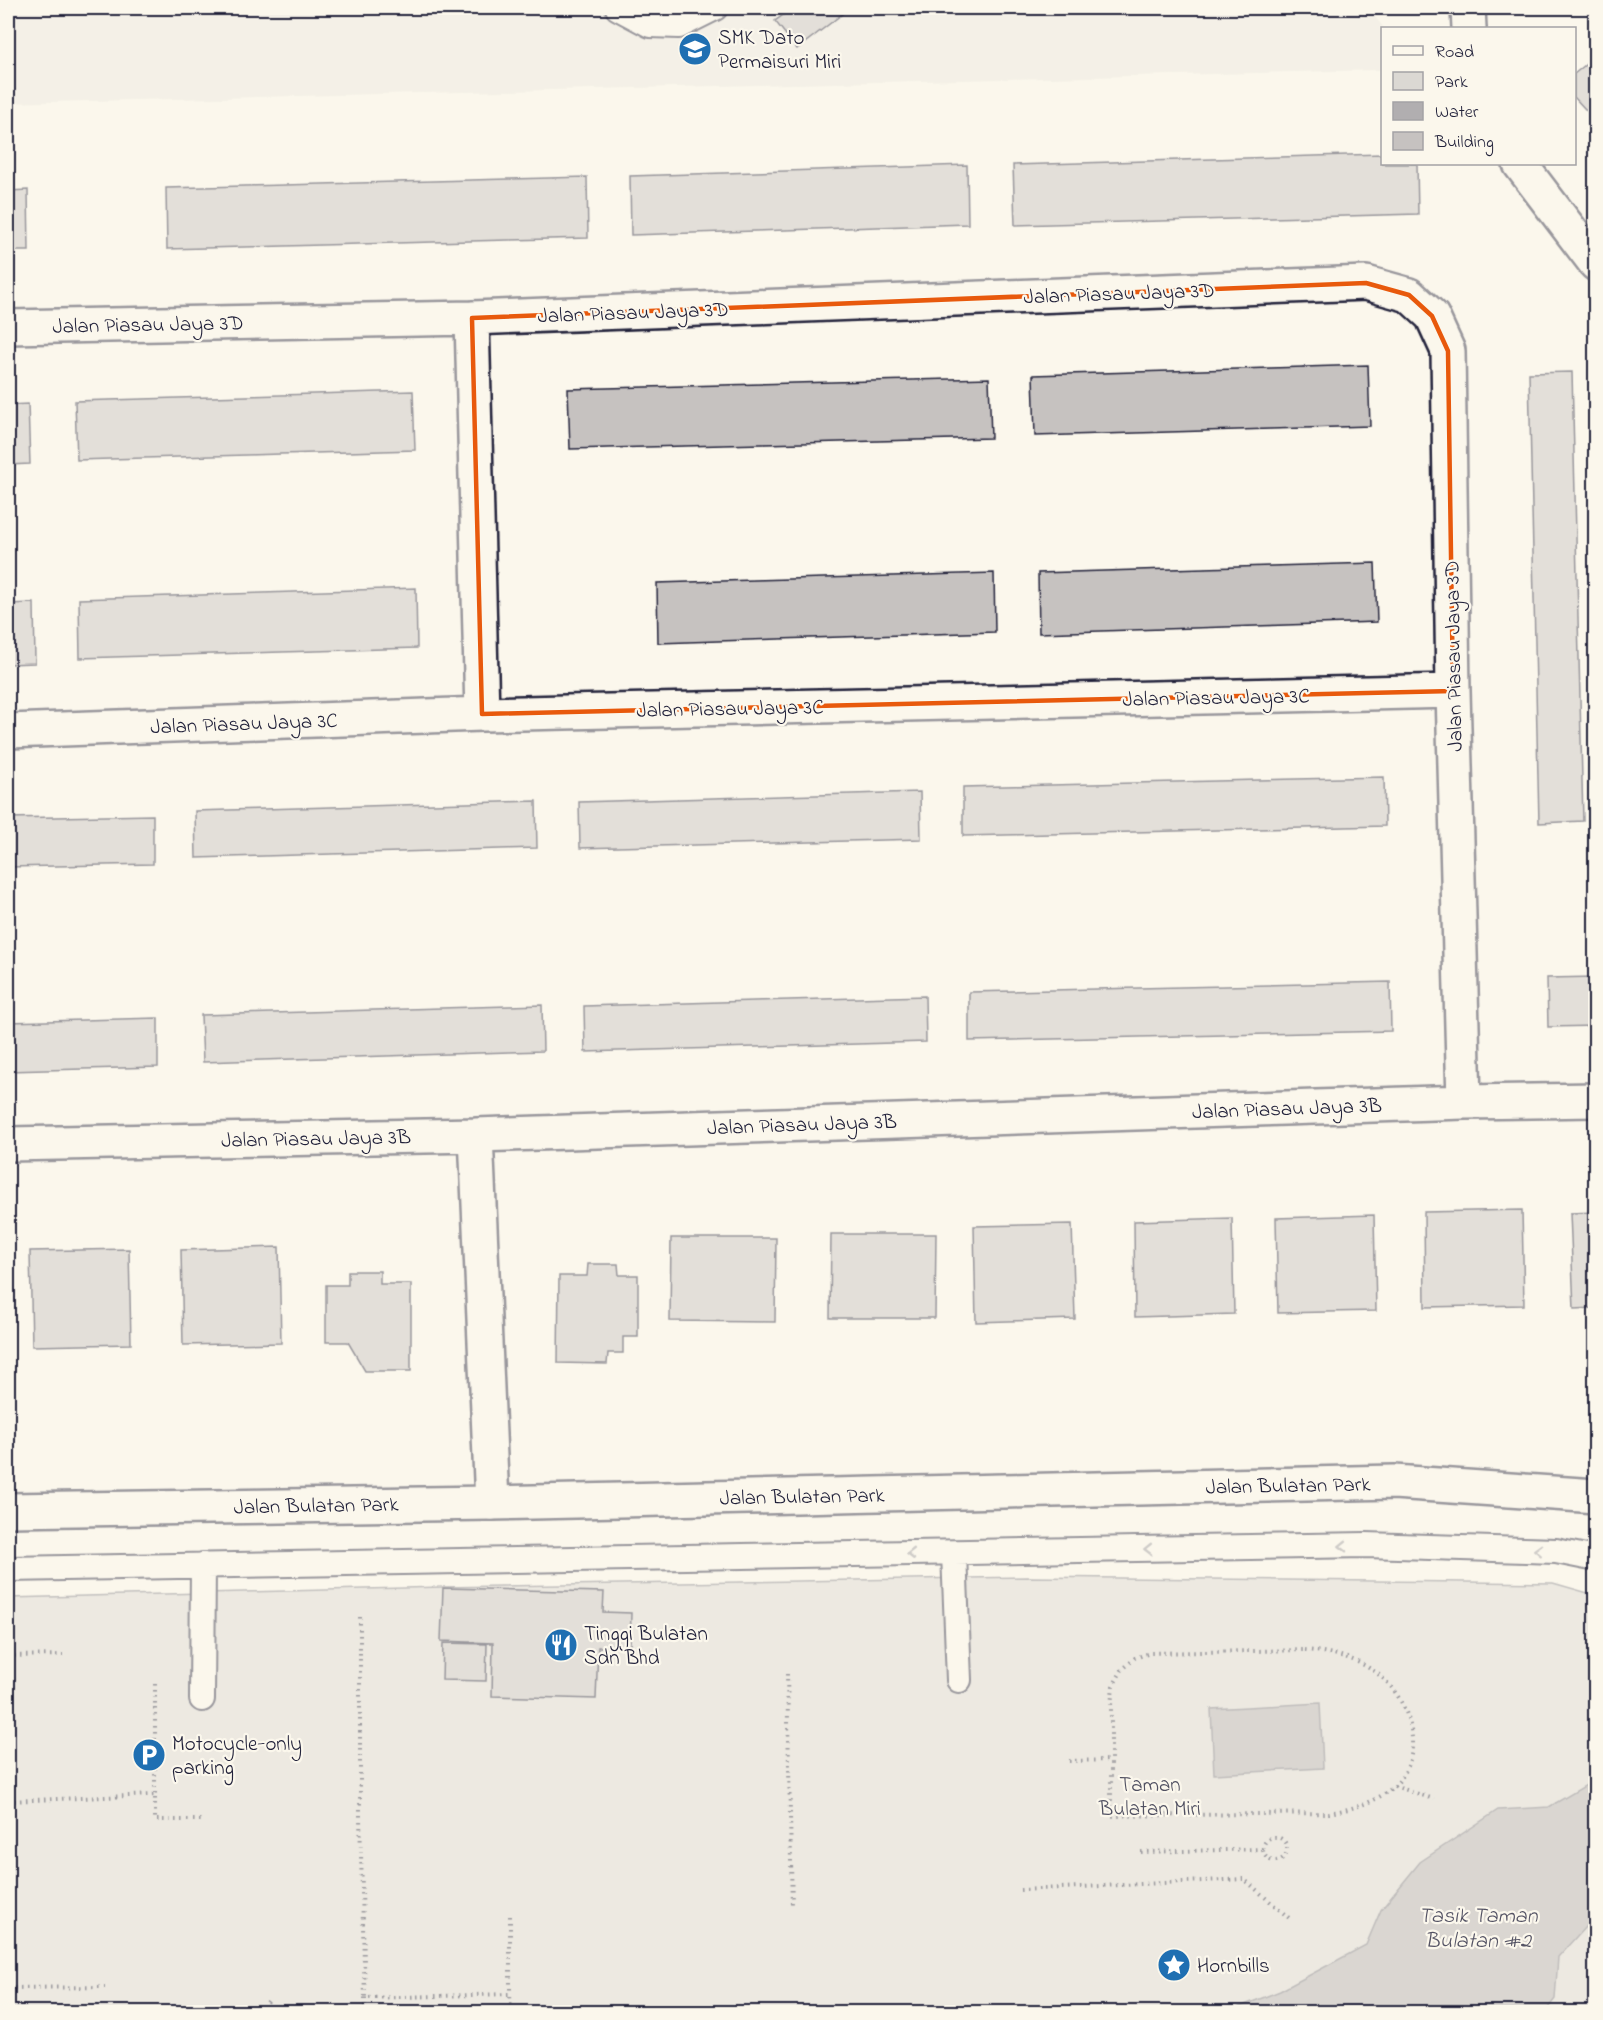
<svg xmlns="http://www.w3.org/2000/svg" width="1603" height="2020" font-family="'Indie Flower',sans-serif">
<rect width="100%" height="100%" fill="#fbf7ec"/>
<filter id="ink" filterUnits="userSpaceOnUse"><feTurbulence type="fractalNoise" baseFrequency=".0167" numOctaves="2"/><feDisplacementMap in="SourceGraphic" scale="12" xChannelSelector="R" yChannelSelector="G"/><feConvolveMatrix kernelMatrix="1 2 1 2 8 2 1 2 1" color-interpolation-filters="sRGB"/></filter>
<g filter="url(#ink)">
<path fill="#ebe7df" d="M8,8h1360l16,20h-2v42l-1374,33z"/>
<path fill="#dbd8d3" stroke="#7e7d87" stroke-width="1.5" d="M1029,1577l524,6 42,12v417h-1587v-414l435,-11z"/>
<path fill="#b1aeb0" stroke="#787681" stroke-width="1.5" d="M1320,1703l3,65 -109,6 -3,-65z
M1593,1781l3,1 -1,134 -37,41 -3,42 -10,13h-318l53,-21 86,-46 15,-35 39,-48 78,-52 51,-3z"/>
<path fill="#c6c2c0" stroke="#22223b" stroke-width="1.5" d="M793,8h57l-53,41 -22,-28z
M1596,56v65l-22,-24v-23z
M1382,154v10h35l1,50 -403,11 -2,-60z
M967,165l1,59 -337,11 -1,-59z
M587,177l1,61 -421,11 -1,-61z
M28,190l1,61h-21v-60z
M1368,365l2,61 -335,10 -2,-61z
M1572,372l11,449 -44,2 -10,-450z
M989,378l2,60 -421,11 -2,-60z
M413,391l2,59 -338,10 -2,-59z
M28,404l2,60 -22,1v-60z
M1375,563l2,59 -338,11 -1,-60z
M994,573l1,59 -337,11 -1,-60z
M416,588l1,60 -337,10 -1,-59z
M34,603l1,60 -27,1v-60z
M1384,777l1,49 -422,10v-49z
M920,792l1,47 -341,9 -1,-46z
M536,801l1,47 -341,10 -1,-47z
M153,815v49l-145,3v-49z
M1596,977v49l-48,1 -1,-49z
M1390,982l1,49 -422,10v-49z
M925,996l1,46 -341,10 -1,-46z
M542,1005l1,46 -340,11 -2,-47z
M158,1018v49l-150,4v-49z
M1522,1210l2,95 -99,2 -1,-95z
M1596,1212v96l-22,1 -4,-96z
M1374,1215l2,96 -98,2 -2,-95z
M1232,1218l2,96 -99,3 -1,-96z
M1072,1224l3,95 -99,3 -2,-96z
M831,1234h105l-1,84h-105z
M671,1238h105l-1,84 -105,-1z
M279,1247l2,96 -98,2 -2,-95z
M129,1249l2,95 -99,2 -2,-95z
M588,1264h30l1,11h19v62h-15v16h-15l-1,11 -49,-1 1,-87h28z
M348,1271h32v13h31v87h-46l-17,-29h-22v-57h22z
M443,1588l161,4 -1,20 28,1 -1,34h-32l-2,52 -104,-3 1,-53 -52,-2z
M443,1643l44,1 -1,37 -44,-1z"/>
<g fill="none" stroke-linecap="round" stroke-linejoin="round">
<g stroke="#22223b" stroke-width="28">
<path id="lane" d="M618,8l32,17 29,1 36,-18
M954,1553l5,127
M8,1569l1358,-24 190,6 40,8
M202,1699l1,-134"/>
</g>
<g stroke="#22223b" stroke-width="38">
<path id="street" d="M1468,8l1,20
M1520,164l76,100
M472,318l10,396
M8,327l464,-9 894,-35 43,12 23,21 16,35 5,340 11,411
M8,731l474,-17 971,-23
M476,1135l16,368
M8,1144l468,-9 988,-33 132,-2"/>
</g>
<g stroke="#22223b" stroke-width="38">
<path id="secondary" d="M8,1510l484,-7 902,-21 202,14"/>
</g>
<path stroke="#22223b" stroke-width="4" stroke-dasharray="1.5 4.5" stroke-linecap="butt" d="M360,1617v201l5,180
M1305,1650c26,2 52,8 73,24 33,26 50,83 14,114 -18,15 -40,21 -63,25l-218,3v-111l2,-19 9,-16 13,-12 15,-5z
M8,1656l55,-1
M787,1674l5,234
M155,1684v136h48
M1069,1761l42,-1
M1394,1786l40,13
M8,1801l147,-6
M1263 1849a12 12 0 1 1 24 0a12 12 0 1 1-24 0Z
M1141,1852l121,-3
M1020,1890l224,-11 45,39
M510,1916v78
M8,1988l97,-1
M260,2012l9,-12
M365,2012v-14l145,-4 1,18"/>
<use href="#lane" stroke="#fbf7ec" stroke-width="24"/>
<use href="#street" stroke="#fbf7ec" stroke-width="33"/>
<use href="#secondary" stroke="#fbf7ec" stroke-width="33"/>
</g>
<defs><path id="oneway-chevron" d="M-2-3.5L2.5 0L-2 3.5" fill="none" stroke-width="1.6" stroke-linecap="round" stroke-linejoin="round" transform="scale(1.5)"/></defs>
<g stroke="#99979c">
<use href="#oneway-chevron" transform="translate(1343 1546) rotate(179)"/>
<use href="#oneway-chevron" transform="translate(1148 1549) rotate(179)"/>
<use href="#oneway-chevron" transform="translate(1538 1550) rotate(-178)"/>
<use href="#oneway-chevron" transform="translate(911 1554) rotate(179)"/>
</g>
</g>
<path d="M0 0H1603V2020H0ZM1366,283l43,12 23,21 16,35 5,340 -971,23 -10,-396z" fill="#fbf7ec" fill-opacity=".55" fill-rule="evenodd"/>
<path fill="none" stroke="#e8590c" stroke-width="4.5" stroke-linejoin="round" d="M1366,283l43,12 23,21 16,35 5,340 -971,23 -10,-396z"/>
<defs>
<g id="school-disc" transform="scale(1.725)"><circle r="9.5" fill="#1f6fb2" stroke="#fbf7ec"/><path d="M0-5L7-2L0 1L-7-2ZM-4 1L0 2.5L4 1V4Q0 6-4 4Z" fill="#fff"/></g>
<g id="restaurant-disc" transform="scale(1.725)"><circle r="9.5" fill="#1f6fb2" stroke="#fbf7ec"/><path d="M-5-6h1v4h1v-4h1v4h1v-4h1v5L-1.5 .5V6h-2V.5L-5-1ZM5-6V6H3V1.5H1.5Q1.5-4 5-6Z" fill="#fff"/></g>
<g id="parking-disc" transform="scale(1.725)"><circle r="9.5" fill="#1f6fb2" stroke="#fbf7ec"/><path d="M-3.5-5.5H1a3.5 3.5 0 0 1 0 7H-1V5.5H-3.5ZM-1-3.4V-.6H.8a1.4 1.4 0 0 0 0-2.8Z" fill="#fff"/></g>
<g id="sight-disc" transform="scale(1.725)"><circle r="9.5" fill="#1f6fb2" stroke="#fbf7ec"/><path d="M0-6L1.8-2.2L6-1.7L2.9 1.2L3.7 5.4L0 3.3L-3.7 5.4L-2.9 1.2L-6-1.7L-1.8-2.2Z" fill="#fff"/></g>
</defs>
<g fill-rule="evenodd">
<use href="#school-disc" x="695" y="49"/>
<use href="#restaurant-disc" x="561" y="1645"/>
<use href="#parking-disc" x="149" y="1755"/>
<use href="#sight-disc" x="1174" y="1965"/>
</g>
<g text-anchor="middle" stroke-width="4.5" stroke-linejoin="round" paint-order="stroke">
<g font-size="21" fill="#22223b" stroke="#fbf7ec" text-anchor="start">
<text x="718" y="44">SMK Dato<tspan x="718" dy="24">Permaisuri Miri</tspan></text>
<text x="584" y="1640">Tinggi Bulatan<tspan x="584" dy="24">Sdn Bhd</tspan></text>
<text x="172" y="1750">Motocycle-only<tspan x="172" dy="24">parking</tspan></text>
<text x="1197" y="1972">Hornbills</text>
</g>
<g font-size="21" fill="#22223b" stroke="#fbf7ec">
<text transform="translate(1119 293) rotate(-2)" y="7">Jalan Piasau Jaya 3D</text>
<text transform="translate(633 312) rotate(-2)" y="7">Jalan Piasau Jaya 3D</text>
<text transform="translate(148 324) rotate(-1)" y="7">Jalan Piasau Jaya 3D</text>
<text transform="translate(1453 656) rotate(-91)" y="7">Jalan Piasau Jaya 3D</text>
<text transform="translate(1216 697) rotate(-1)" y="7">Jalan Piasau Jaya 3C</text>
<text transform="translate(730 708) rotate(-1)" y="7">Jalan Piasau Jaya 3C</text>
<text transform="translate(244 723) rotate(-2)" y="7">Jalan Piasau Jaya 3C</text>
<text transform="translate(1287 1108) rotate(-2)" y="7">Jalan Piasau Jaya 3B</text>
<text transform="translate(802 1124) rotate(-2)" y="7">Jalan Piasau Jaya 3B</text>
<text transform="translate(316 1138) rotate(-1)" y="7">Jalan Piasau Jaya 3B</text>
<text transform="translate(1288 1485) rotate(-1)" y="7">Jalan Bulatan Park</text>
<text transform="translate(802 1496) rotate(-1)" y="7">Jalan Bulatan Park</text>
<text transform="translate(316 1505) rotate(-1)" y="7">Jalan Bulatan Park</text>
</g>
<g font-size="21" fill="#505061" stroke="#fbf7ec">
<text x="1150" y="1791">Taman<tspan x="1150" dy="24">Bulatan Miri</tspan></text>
</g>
<g font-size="22" font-style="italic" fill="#545364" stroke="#fbf7ec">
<text x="1478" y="1922">Tasik Taman<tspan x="1478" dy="25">Bulatan #2</tspan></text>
</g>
</g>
<rect width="1603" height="2020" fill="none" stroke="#fbf7ec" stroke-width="30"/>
<rect x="15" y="15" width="1573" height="1990" fill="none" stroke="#22223b" stroke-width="2" filter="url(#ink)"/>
<rect x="1381" y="27" width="195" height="138" fill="#fbf7ec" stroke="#a4a2a5" stroke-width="1.5"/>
<rect x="1393" y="46" width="30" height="9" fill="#fbf7ec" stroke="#a4a2a5" stroke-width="1.5"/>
<text x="1435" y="57" font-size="18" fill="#22223b">Road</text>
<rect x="1393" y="72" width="30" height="18" fill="#dbd8d3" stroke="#a4a2a5" stroke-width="1.5"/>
<text x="1435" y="87" font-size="18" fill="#22223b">Park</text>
<rect x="1393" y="102" width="30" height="18" fill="#b1aeb0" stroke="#a4a2a5" stroke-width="1.5"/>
<text x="1435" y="117" font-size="18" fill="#22223b">Water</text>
<rect x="1393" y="132" width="30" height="18" fill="#c6c2c0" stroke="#a4a2a5" stroke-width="1.5"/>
<text x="1435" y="147" font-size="18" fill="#22223b">Building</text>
</svg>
